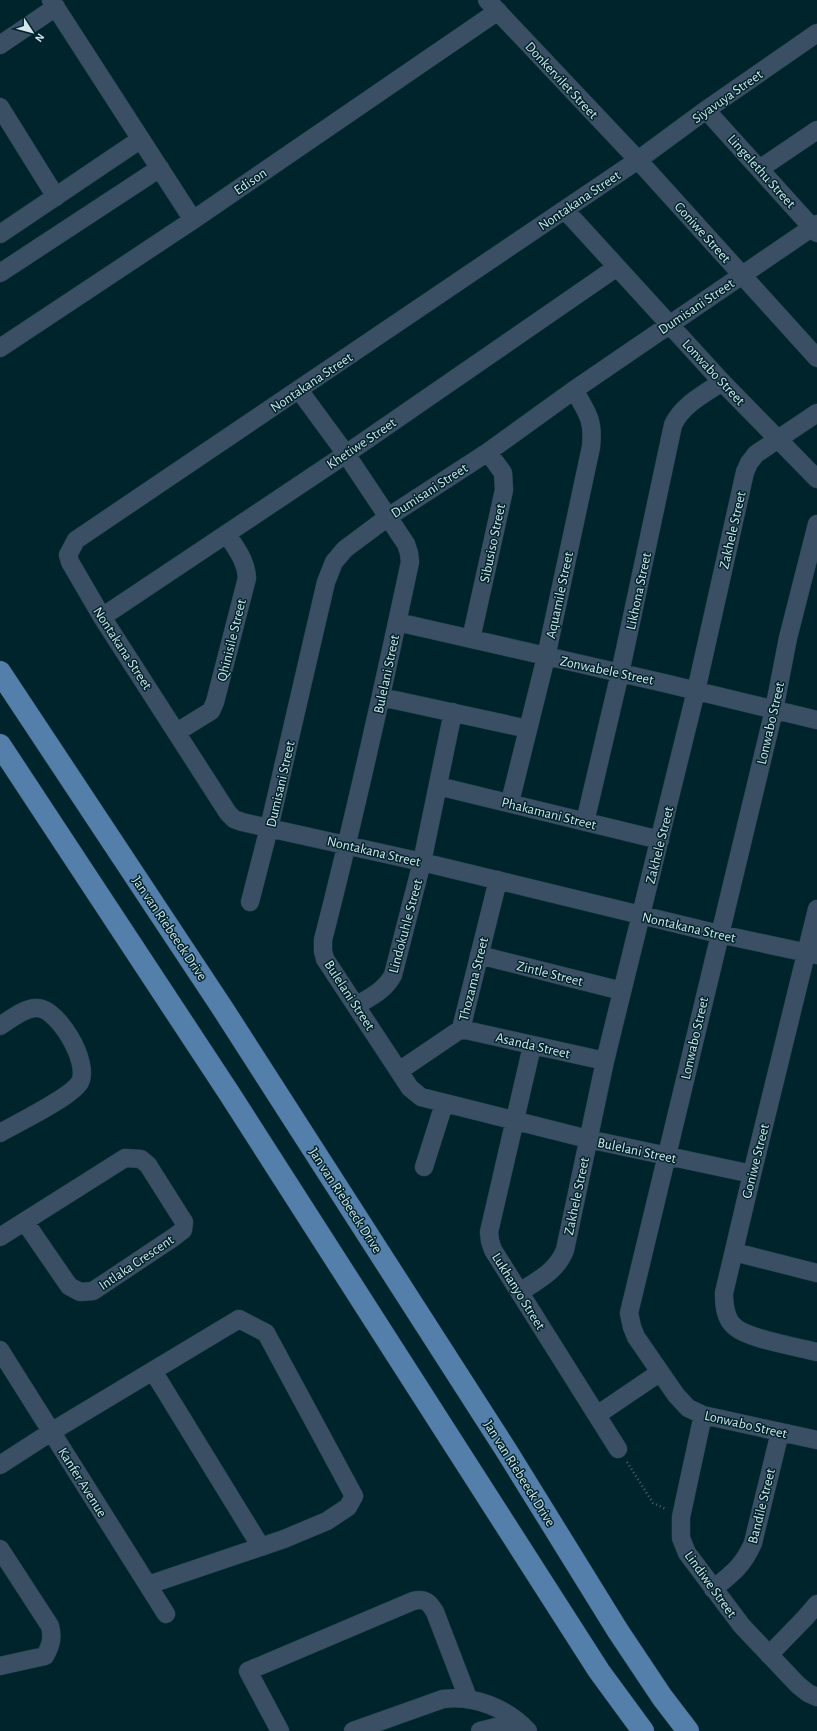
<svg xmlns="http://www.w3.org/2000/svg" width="817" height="1731" font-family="'Alegreya Sans',sans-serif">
<rect width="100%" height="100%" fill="#00242c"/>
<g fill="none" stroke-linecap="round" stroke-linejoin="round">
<g stroke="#1d3f47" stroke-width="19">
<path id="minor" d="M51,0l142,220
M487,0l151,160 179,198
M817,33l-111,77 -68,50 -562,380 -8,15 2,7 32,55 126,196 6,6 8,3 180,40 297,72 98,21
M0,45l56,-38
M0,107l56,90
M706,110l111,123
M761,168l56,-38
M565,210l157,172 95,97
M0,234l141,-95
M0,273l160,-105
M0,348l193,-128 305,-209
M299,390l47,64 60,90 3,9 1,9c-27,127 -55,253 -87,378v11l2,8 85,129 11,9 167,42 164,35
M817,524l-29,114 -14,72 -145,603 3,14 4,10 40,58 12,13 15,7 114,25
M102,617l244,-163 271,-187
M397,622l267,61 153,37
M471,639l33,-149 -1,-17 -15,-21
M381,697l147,32
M177,732l34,-21 4,-9 32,-124c-1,-18 -11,-29 -20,-44
M438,786l222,54
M510,802l36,-145 45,-210c3,-27 -4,-35 -17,-57
M585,822l35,-149 53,-248c9,-20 31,-31 49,-43
M250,902l19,-74 57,-246 8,-20 11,-13 43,-32 100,-65 86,-62 243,-166
M817,909l-65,265 -28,119c0,12 1,26 11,34 13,12 63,20 82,25
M479,955l143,36
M357,1005c14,-8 28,-15 36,-30l29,-113 31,-150
M0,1026c11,-7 25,-19 38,-18 20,1 52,54 42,74 -8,15 -63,41 -80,51
M461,1029l144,32
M532,1046l-43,186 1,9 3,9 125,199
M399,1071l62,-42 37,-149
M424,1167l20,-63
M0,1237l125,-79 16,1 7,6 36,57 -1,8 -9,7 -81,54 -13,1 -11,-6 -44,-64
M734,1252l83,21
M520,1292c18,-12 37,-21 45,-42l40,-189 91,-370 49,-219 4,-9 7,-9 61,-41
M0,1350l166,264
M153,1371l108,176
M597,1415l62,-42
M703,1415l-22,102v21l6,15 55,73 56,59 10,8 9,4
M0,1465l51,-33 188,-113 27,14 88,163 -6,11 -21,14 -43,18 -136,46
M0,1549l50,77c3,12 1,19 -5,30l-45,10
M713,1589c19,-15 30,-23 40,-46l27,-111
M769,1655l36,-37 12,-14
M280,1731l-32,-60 165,-70c12,-3 16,1 22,11l33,86
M353,1731l90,-32c31,-4 64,9 85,32
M480,1731l16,-4 27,-1"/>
</g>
<g stroke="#1d3f47" stroke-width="23">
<path id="major" d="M0,672l223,337 283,441 112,181 44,66 26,34
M0,745l229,348 370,578 44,60"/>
</g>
<path stroke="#44636a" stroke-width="2.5" stroke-dasharray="1 3" stroke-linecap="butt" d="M627,1462l26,41 13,6"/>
<use href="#minor" stroke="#3a4f64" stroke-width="18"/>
<use href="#major" stroke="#537faa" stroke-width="22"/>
</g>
<g text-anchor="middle" stroke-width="3" stroke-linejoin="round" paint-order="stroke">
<g font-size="14" fill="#d2e6eb" stroke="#00242c">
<text transform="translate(562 80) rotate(47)" y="5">Donkervilet Street</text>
<text transform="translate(727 96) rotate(-35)" y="5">Siyavuya Street</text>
<text transform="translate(762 171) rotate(48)" y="5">Lingelethu Street</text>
<text transform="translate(250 181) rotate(-34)" y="5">Edison</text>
<text transform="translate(579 200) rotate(-34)" y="5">Nontakana Street</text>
<text transform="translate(703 232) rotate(48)" y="5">Goniwe Street</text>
<text transform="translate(696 306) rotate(-34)" y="5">Dumisani Street</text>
<text transform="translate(714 372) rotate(47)" y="5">Lonwabo Street</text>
<text transform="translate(311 382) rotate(-34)" y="5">Nontakana Street</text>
<text transform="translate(361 443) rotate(-34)" y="5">Khetiwe Street</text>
<text transform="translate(429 490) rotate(-33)" y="5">Dumisani Street</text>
<text transform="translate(732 530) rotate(-77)" y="5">Zakhele Street</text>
<text transform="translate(492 543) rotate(-78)" y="5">Sibusiso Street</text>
<text transform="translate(638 591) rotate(-78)" y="5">Likhona Street</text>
<text transform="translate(559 595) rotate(-78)" y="5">Aquamile Street</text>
<text transform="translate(231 640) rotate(-76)" y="5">Qhinisile Street</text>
<text transform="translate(123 648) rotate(57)" y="5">Nontakana Street</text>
<text transform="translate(607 670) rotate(12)" y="5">Zonwabele Street</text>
<text transform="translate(386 674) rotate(-78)" y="5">Bulelani Street</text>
<text transform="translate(770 723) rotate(-77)" y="5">Lonwabo Street</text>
<text transform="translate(280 784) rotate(-77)" y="5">Dumisani Street</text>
<text transform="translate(549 813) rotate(14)" y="5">Phakamani Street</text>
<text transform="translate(659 845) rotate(-76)" y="5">Zakhele Street</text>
<text transform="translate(374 851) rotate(13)" y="5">Nontakana Street</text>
<text transform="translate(405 926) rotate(-75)" y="5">Lindokuhle Street</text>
<text transform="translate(689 927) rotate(13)" y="5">Nontakana Street</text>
<text transform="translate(170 928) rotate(56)" y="5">Jan van Riebeeck Drive</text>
<text transform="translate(550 973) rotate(14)" y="5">Zintle Street</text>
<text transform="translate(473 979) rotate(-76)" y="5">Thozama Street</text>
<text transform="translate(350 995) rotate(57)" y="5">Bulelani Street</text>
<text transform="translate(694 1038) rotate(-77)" y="5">Lonwabo Street</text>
<text transform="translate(533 1045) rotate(13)" y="5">Asanda Street</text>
<text transform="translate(637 1150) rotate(12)" y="5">Bulelani Street</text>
<text transform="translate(755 1161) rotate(-76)" y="5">Goniwe Street</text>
<text transform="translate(576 1196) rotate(-78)" y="5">Zakhele Street</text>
<text transform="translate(346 1200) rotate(57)" y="5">Jan van Riebeeck Drive</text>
<text transform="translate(136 1262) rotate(-34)" y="5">Intlaka Crescent</text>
<text transform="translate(519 1291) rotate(58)" y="5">Lukhanyo Street</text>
<text transform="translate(746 1424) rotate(13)" y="5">Lonwabo Street</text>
<text transform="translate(520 1473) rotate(58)" y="5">Jan van Riebeeck Drive</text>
<text transform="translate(83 1482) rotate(58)" y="5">Kanfer Avenue</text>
<text transform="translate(761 1506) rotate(-76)" y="5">Bandile Street</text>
<text transform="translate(711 1584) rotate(54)" y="5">Lindiwe Street</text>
</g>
</g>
<g transform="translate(32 32) rotate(126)" stroke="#00242c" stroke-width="3" paint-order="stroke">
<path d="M0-3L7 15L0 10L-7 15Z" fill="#d2e6eb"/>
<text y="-6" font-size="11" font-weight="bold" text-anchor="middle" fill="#d2e6eb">N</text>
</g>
</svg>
